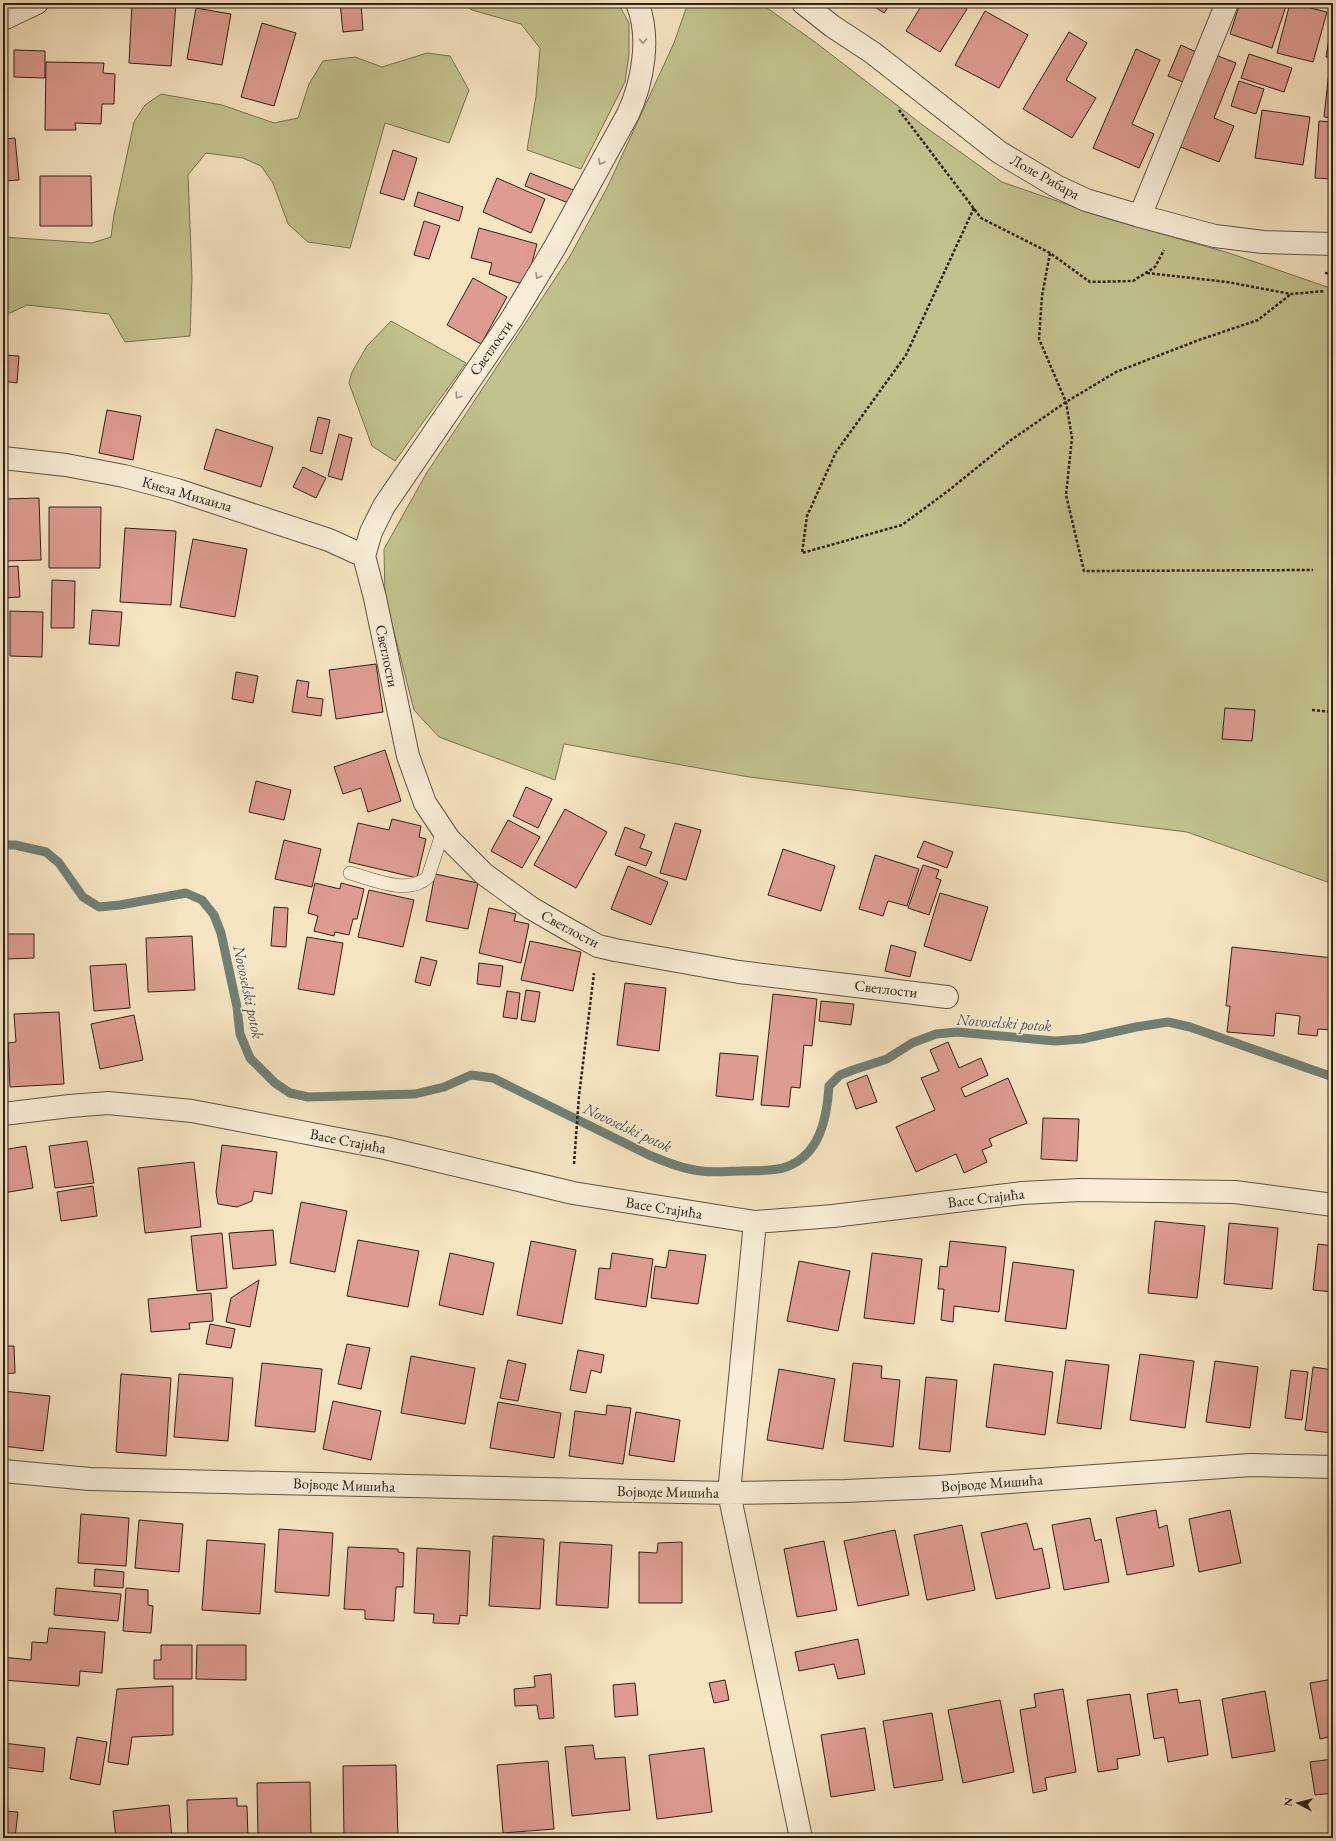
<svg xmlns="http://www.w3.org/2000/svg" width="1336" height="1841" font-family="'EB Garamond',serif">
<rect width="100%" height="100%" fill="#f5e4c0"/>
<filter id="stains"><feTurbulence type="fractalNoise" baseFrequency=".005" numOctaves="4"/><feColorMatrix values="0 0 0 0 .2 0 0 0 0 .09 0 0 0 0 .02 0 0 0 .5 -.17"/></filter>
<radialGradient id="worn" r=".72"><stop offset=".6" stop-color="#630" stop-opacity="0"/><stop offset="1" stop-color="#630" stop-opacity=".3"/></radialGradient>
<path fill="#c1c28e" stroke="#787254" d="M462,3h156l11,20v31l-4,28 -44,87 -54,-19 9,-54 4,-48 -19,-24 -49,-14z
M688,3h72l55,39 109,84 78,56 107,37 120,34 104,36v595l-146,-52 -438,-55 -185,-33 -9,36 -116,-43 -25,-27 -29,-113 -1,-48 42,-75 144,-218 37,-68 67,-145z
M427,53l23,3 19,34 -20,53 -64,-20 -35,125 -42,-6 -20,-18 -15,-41 -12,-17 -18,-8 -37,-5 -18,22 4,102 -2,59 -65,6 -16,-28 -82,-9 -17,8h-7v-76l89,6 19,-6 3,-22 20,-93 11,-17 16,-11 61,11 52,18 24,-5 11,-34 14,-23 32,-4 27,10z
M391,321l75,42 -71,98 -23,-15 -23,-63 3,-11 15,-26z"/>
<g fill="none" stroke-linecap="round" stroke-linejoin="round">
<path stroke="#708075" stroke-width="9" d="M3,845h12l31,7 13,11 24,34 16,10 21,-2 66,-12 16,7 12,15 7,18 16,74 3,27 10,24 25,25 15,10 18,4 107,-3 29,-7 27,-12 22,3 156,77c17,7 34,14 52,16 13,2 27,0 40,0 14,-1 31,1 45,-4 34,-12 41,-49 43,-81l11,-11 13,-5 34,-11 25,-16 24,-9 21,-2 98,9 27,-2 54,-12 32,-5 22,5 143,50"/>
</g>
<path fill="#de9c90" stroke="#2f2119" d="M132,3h44l-5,63 -42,-3z
M340,3h21l2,27 -20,2z
M869,3h22l-7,10z
M923,3h35l9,6 -27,43 -34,-21z
M1240,3h47l-15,45 -42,-14z
M1290,3l37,9 -14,50 -36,-9z
M196,8l35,6 -9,51 -35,-6z
M985,11l43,24 -29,53 -44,-23z
M1333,13v45l-7,-1z
M262,23l34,10 -22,73 -33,-9z
M1069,32l18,11 -21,37 30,18 -24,40 -49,-29z
M1181,45l15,7 -13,30 -15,-6z
M1136,49l24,11 -28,64 22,10 -15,34 -46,-20z
M14,50l31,1v27l-31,-1z
M1213,54l23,9 -22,55 20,8 -15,36 -41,-16z
M1249,54l43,14 -8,24 -43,-14z
M46,62l58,1 -1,10 12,1 -1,30h-12l-1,20 -26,-1 1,7h-31z
M1330,62l3,1v55l-9,-1z
M1239,81l25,8 -8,25 -25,-8z
M1262,110l48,7 -7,48 -48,-7z
M1319,121l14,1v57l-18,-1z
M3,137l1,2 11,-1 4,42 -16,1z
M393,150l24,8 -13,42 -24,-7z
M530,173l46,18 -5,13 -46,-18z
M40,176h51l1,50h-52z
M497,178l48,21 -14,34 -48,-21z
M418,192l45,15 -4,14 -45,-15z
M424,221l16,5 -11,33 -15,-4z
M479,228l58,16 -11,41 -37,-11 3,-11 -21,-5z
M473,278l34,19 -26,47 -34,-19z
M3,355l16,1 -2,27 -14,-2z
M107,410l34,6 -8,44 -34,-7z
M318,417l12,3 -8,34 -12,-3z
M216,429l57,18 -12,40 -57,-18z
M339,434l13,4 -10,42 -14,-4z
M303,467l23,11 -10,20 -23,-11z
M39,498l2,62 -38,1v-62z
M49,507h52l-1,61h-51z
M125,528l51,3 -5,74 -51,-3z
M193,539l54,10 -12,68 -55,-10z
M18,566l2,31 -17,1v-31z
M52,580l23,1 -1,47h-23z
M92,610l30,2 -3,34 -30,-2z
M10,611l33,1 -1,45 -32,-1z
M376,664l7,48 -47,7 -7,-49z
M236,672l22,4 -5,27 -21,-4z
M297,680l12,2 -2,15 16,2 -2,17 -29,-4z
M1225,708l30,2 -3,31 -30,-2z
M385,750l16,51 -33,11 -7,-24 -18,6 -9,-27z
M256,781l35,9 -7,30 -35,-8z
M526,787l26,12 -14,29 -25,-12z
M565,809l42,23 -31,56 -42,-23z
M392,819l29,7 -2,11 7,2 -9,39 -68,-16 9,-39 31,7z
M508,820l32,17 -18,31 -31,-17z
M675,823l26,7 -15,50 -26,-7z
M625,827l20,8 -5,13 12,4 -6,14 -31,-11z
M284,840l37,9 -9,38 -37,-8z
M924,841l29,11 -6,16 -30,-11z
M783,849l52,17 -14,45 -53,-16z
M875,855l44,14 -12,37 -19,-5 -5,15 -24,-7z
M923,865l16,5 -3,8 5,2 -12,35 -21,-7z
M628,866l40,16 -17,43 -40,-16z
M435,874l43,9 -10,46 -42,-8z
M315,883l25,6 1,-6 23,6 -7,30h-4l-4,16 -14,-3 -1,4 -20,-5 4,-15 -10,-3z
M369,890l45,10 -11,47 -45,-10z
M940,893l48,14 -17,54 -47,-15z
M274,907l14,1 -2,39 -15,-1z
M489,908l27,6 -2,7 15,3 -8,39 -42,-10z
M7,934h27v24l-28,1z
M192,936l3,54 -47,2 -2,-54z
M307,937l36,6 -9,52 -36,-6z
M530,941l51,11 -8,39 -52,-11z
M891,945l25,7 -6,25 -25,-6z
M1232,947l101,11v72l-15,-1 -1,7 -19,-2 2,-18 -24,-3 -2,23 -47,-4 3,-26h-4z
M421,957l16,4 -7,25 -15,-4z
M479,963l24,3 -3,21 -23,-3z
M126,964l4,44 -36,3 -4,-45z
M625,983l41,5 -7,63 -42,-6z
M526,990l14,2 -5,30 -14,-2z
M507,991l13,2 -3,26 -14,-2z
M773,994l44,5 -5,47 -8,-1 -4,43 -9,-1 -2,20 -28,-2z
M821,1001l33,3 -3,21 -32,-4z
M59,1012l5,72 -54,3 -2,-44 8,-1 -2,-28z
M134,1015l9,45 -43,9 -9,-45z
M948,1042l11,26 22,-10 7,17 -27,13 4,9 43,-19 19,45 -38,16 3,7 -10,4 5,12 -23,11 -8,-19 -40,18 -20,-45 39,-17 -14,-32 18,-7 -9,-21z
M720,1053l38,3 -5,44 -37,-4z
M867,1075l10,27 -21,7 -9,-26z
M1043,1118l36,1 -2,42 -36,-2z
M87,1141l7,42 -39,5 -6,-42z
M222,1145l55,7 -5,42 -18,-3 -2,10 -15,6 -19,-3 -2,-12z
M26,1146l7,42 -30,5v-43z
M194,1162l7,65 -56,6 -7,-65z
M93,1186l4,30 -36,5 -4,-29z
M301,1202l46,9 -12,61 -45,-9z
M1155,1221l50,5 -8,72 -49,-5z
M1229,1223l49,5 -6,61 -48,-5z
M273,1230l3,35 -43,4 -4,-36z
M222,1233l5,55 -30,3 -6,-55z
M358,1240l61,11 -11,56 -61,-11z
M531,1241l45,9 -14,74 -45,-9z
M950,1241l56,6 -7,65 -45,-6 -1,16 -12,-2 3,-31h-6l2,-23 7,1z
M1318,1244l15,2v46l-20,-2z
M669,1250l37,5 -8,49 -47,-6 4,-32 11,2z
M450,1253l44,10 -11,52 -44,-10z
M612,1253l41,6 -7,48 -51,-8 4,-31 11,1z
M872,1253l50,6 -8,65 -50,-6z
M799,1261l51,10 -12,60 -51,-10z
M1013,1262l61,8 -8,59 -61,-8z
M259,1280l-9,47 -24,-5 5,-24z
M211,1293l2,28 -24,2 1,6 -39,3 -3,-33z
M210,1324l25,5 -4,19 -25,-4z
M347,1344l23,4 -9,41 -23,-5z
M3,1346h11l1,27 -12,1z
M578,1350l26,5 -3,18 -10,-3 -5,23 -16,-3z
M1140,1354l54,7 -9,67 -55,-8z
M411,1356l64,12 -10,56 -64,-11z
M508,1360l18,4 -8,37 -18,-3z
M1066,1360l43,5 -8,64 -44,-6z
M1215,1361l43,6 -8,61 -44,-6z
M262,1363l60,6 -7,63 -60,-6z
M853,1363l29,3 -1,12 19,2 -7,67 -49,-6z
M994,1364l59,8 -8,63 -59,-8z
M1313,1367l20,3v63l-28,-3z
M779,1369l56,10 -12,70 -56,-9z
M1291,1370l17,2 -6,48 -17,-2z
M121,1374l50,4 -5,78 -50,-4z
M179,1374l54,4 -5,63 -54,-4z
M926,1377l31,3 -7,72 -31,-3z
M3,1391l47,5 -7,55 -40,-5z
M333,1401l48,10 -10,49 -48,-11z
M498,1402l63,11 -7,45 -64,-10z
M607,1405l24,3 -8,56 -54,-8 6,-45 31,4z
M636,1412l44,8 -6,42 -45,-7z
M1156,1510l3,18 8,-3 7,41 -47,9 -11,-57z
M1230,1510l11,53 -42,9 -10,-53z
M81,1514l48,4 -3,48 -48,-3z
M1090,1518l5,23 6,-2 8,43 -45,8 -12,-65z
M139,1520l44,4 -4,48 -44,-4z
M1027,1523l7,27 8,-2 8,40 -54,11 -15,-66z
M962,1525l13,65 -48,10 -13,-65z
M279,1529l54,4 -4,63 -54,-4z
M895,1530l14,65 -51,11 -14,-65z
M493,1536l51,3 -4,70 -51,-3z
M207,1540l58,4 -5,70 -58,-4z
M824,1541l13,69 -40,7 -13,-68z
M560,1542l52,3 -4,63 -52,-3z
M682,1542v61h-43v-51l18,1 1,-10z
M348,1547l50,2v3l6,1 -1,34h-7l-2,34 -29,-2v-9l-21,-1z
M417,1548l53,3 -3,65 -7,-1 -1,9 -26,-1 1,-9 -20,-1z
M95,1569l29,3 -1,16 -29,-2z
M56,1588l65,6 -3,27 -64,-6z
M126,1588l22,2v15l5,1 -2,27 -28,-2z
M49,1628l56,4 -3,41 -22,-2 -1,15 -76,-6v-23l28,3 1,-18 15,1z
M858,1639l7,35 -27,5 -4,-15 -35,7 -4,-19z
M161,1645h31v34h-38v-19h7z
M197,1645h49v35l-50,-1z
M551,1674l3,44 -15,1 -2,-14 -22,1 -1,-17 21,-2 -1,-11z
M1333,1679v57l-13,3 -10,-56z
M725,1680l4,20 -15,3 -5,-20z
M635,1683l3,32 -23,2 -2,-32z
M173,1686v49l-41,2 -4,28 -20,-3 9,-73z
M1063,1689l13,83 -31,6 2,12 -14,3 -13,-83 16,-3 -2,-13z
M1177,1689l2,14 21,-3 8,55 -40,7 -4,-25 -10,2 -7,-45z
M1265,1691l10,60 -43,7 -10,-59z
M1130,1694l10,61 -23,4 1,10 -20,3 -11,-72z
M1000,1700l14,72 -51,11 -15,-73z
M932,1713l11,67 -49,8 -11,-67z
M865,1728l10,62 -44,7 -10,-62z
M77,1737l30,5 -7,43 -30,-6z
M3,1743l42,5 -2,24 -40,-5z
M593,1745l2,14 30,-2 5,53 -58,6 -7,-69z
M704,1748l8,64 -55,7 -8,-64z
M1333,1759v34l-18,2 -5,-33z
M548,1761l6,68 -51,4 -6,-68z
M396,1765l2,73h-54l-1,-72z
M310,1782l1,56h-53l-1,-55z
M237,1798v8h10l1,32h-60l-1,-38z
M169,1805l3,33h-56l-3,-27z
M3,1811l15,1 -3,26h-12z"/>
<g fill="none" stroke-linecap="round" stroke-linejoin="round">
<g stroke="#605243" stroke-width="14">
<path id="service" d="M350,873c23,6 58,23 78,4l15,-46"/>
</g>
<g stroke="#605243" stroke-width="24">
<path id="minor" d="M637,3c14,33 6,79 -9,111l-73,133 -44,73 -127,186 -13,26 -7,24 11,42 33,158 17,47 24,36 35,35 47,34 38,22 29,16 17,4 124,22 208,25
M1140,216l87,-213
M3,458l63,7 58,11 53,14 152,50 35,16
M3,1114l67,-8 38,-3 84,8 193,37 188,45 182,29 78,-6 189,-23 58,-3 155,2 98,13
M755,1222l-26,271 72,345
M3,1471l87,8 639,14 116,-2 93,-4 313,-22 82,2"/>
</g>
<g stroke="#605243" stroke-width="24">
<path id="tertiary" d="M803,3l29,23 41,27 126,99 57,34 30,14 54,16 75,20 48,6 70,2
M3,19l34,-16"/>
</g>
<path stroke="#2f2119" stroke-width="2.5" stroke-dasharray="3 2" stroke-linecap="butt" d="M899,110l82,108 69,35 40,29 43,-1 22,-14 9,-17
M974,208l-68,147 -70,97 -29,64 -5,37 100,-28 46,-34 63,-51 55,-38 50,-30 83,-32 59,-20 33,-26
M1050,253l-8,43 -3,43 27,63 6,36 -6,57 18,76 229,-1
M1147,273l80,9 64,12 34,-3
M1325,273l8,1
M1312,710l21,2
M574,1164l5,-68 15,-123"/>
<use href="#service" stroke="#f8edd6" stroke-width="13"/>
<use href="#minor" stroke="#f8edd6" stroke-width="22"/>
<use href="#tertiary" stroke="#f8edd6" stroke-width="22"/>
</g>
<defs><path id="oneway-chevron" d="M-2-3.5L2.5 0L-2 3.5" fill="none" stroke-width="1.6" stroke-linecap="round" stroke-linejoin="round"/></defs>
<g stroke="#9e9181">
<use href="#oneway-chevron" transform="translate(643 41) rotate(90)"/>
<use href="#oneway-chevron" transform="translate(601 162) rotate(119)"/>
<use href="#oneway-chevron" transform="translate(538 276) rotate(121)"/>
<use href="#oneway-chevron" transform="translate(458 396) rotate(124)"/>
</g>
<g text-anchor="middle" stroke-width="3" stroke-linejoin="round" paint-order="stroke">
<g font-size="15" fill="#2f2119" stroke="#f8edd6">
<text transform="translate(1045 177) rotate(29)" y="5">Лоле Рибара</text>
<text transform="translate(491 348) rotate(-55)" y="5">Светлости</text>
<text transform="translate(187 494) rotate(16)" y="5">Кнеза Михаила</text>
<text transform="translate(387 656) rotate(78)" y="5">Светлости</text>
<text transform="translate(570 929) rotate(28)" y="5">Светлости</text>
<text transform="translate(886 989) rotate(7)" y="5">Светлости</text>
<text transform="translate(348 1141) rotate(11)" y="5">Васе Стајића</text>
<text transform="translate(986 1198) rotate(-7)" y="5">Васе Стајића</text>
<text transform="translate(664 1208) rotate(9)" y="5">Васе Стајића</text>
<text transform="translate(992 1483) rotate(-4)" y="5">Војводе Мишића</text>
<text transform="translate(344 1485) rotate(2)" y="5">Војводе Мишића</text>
<text transform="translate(668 1492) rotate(1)" y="5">Војводе Мишића</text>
</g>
<g font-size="16" font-style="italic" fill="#505047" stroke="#f8edd6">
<text transform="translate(249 992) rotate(78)" y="6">Novoselski potok</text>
<text transform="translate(1004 1022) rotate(4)" y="6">Novoselski potok</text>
<text transform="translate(628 1127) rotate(25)" y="6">Novoselski potok</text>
</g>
</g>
<rect width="1336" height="1841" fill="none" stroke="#f5e4c0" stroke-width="16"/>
<rect x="4" y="4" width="1328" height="1833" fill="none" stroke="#2f2119" stroke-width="2"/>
<rect x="8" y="8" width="1320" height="1825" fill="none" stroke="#2f2119"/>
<g transform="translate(1298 1803) rotate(277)" stroke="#f8edd6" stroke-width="3" paint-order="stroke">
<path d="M0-3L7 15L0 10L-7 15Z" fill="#2f2119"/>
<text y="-6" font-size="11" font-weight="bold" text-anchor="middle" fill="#2f2119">N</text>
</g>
<rect width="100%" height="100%" filter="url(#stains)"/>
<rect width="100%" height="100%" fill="url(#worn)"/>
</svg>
